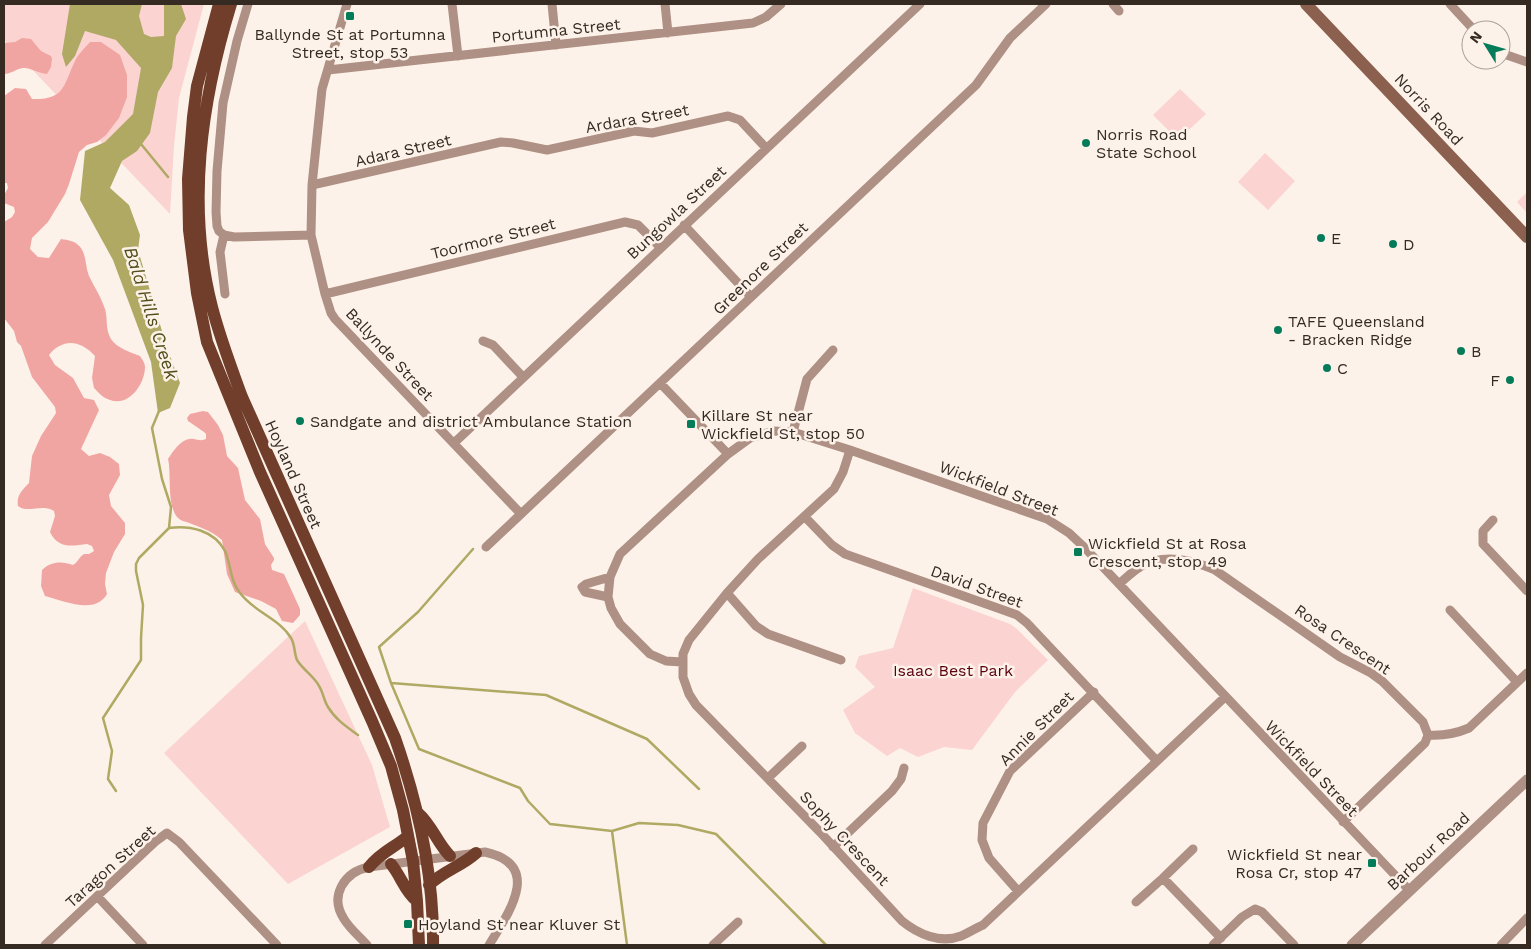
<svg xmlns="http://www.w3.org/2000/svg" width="1531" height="949" font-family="'Work Sans',sans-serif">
<rect width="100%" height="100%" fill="#fdf2e9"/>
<path fill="#fbd3d1" d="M4,4h200l-25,94 -5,48 -4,68 -166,-174z
M1180,89l26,25 -28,26 -25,-25z
M1265,153l30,28 -27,29 -30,-28z
M1527,192v21l-10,-11z
M913,588l97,36 7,5 31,31 -33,32 -43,58 -28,-3 -26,10 -18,-9 -13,8 -32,-23 -12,-23 32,-23 -20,-20 4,-11 34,-8z
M305,621l67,144 18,62 -102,57 -124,-131z"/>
<path fill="#f1a5a2" d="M22,38l9,1 10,12 10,5 1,3 -1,8 -4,7c-9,-1 -18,-7 -24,-6 -7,1 -12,6 -19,6v-31l11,-1z
M90,42h11l19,13 7,20v22l-8,21 -13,17 -9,7 -10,3 -8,7 -10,32 -4,10 -17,28 -16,16 -2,11 8,8 11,1 12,-19c7,1 15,2 20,9 6,9 4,20 9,30 5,10 11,19 15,31 3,10 0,20 6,30 6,9 19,13 29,17 2,3 5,7 5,11 0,17 -16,40 -35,33 -7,-2 -11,-7 -16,-12l-2,-10 3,-22c-15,-16 -32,-18 -46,-1l6,10 18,13 11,20 10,2 5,10 -18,39 8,7 11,-3 10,4 9,7 1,11 -11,20 2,11 14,17v11l-11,18 -8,21 -1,11 2,10c-12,21 -43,7 -62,2l-4,-10 1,-16c9,-9 20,-9 31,-5 5,-3 6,-8 11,-11h5l5,-3 -2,-5 -5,-2c-15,2 -29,5 -37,-12l5,-16 -1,-5c-12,-8 -26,3 -36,-5 -2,-10 4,-16 11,-23l3,-27 9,-20 15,-23 -1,-6 -23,-30 -11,-31 -4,-4 -3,-11 -10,-13v-96l8,-5 3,-5 -1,-5 -10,-4v-8l4,-7 -1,-5h-3v-87l11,-8 11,1 6,10c33,1 31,-13 43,-38 3,-7 10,-13 15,-19z
M203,411l5,1 10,13 5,10 4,21 11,12 7,32 15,19 5,25 9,14v2l-3,5 1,5 12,4 16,35v6l-7,8 -11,-2 -6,-12 -15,-8 -26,-9 -8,-18 -5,-34c-10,-9 -26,-15 -39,-19 -18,-6 -11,-47 -15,-62 6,-9 14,-22 26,-20 5,1 6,2 12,0v-5l-2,-2 -16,-11 -1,-3 3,-4z"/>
<path fill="#afa964" d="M70,4h72l-3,12 5,18 7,3 13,-1v-32h17l5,15 -10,17 -4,32 -14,24 -8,41 -13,18 -15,10 -12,27 19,17 11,30 -2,15 29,98 13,35 -10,25 -12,5 -7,-51 -38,-102 -33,-60 5,-49 20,-9 28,-28 8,-46 -25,-28 -31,-9 -10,25 -9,11 -4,-13z"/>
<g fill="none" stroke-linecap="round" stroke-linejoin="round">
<path stroke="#afa964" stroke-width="2.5" d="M141,144l27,33
M159,411l-7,17 10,51 9,28 -2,21c20,-3 45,2 56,23 6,13 5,30 15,42 14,19 40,26 51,45 4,6 3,15 6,22 6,10 17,16 22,26 4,6 5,15 9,21 7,12 19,20 30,28
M473,549l-55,63 -39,35 12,36 28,66 101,39 8,13 22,23 62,7 27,-8 39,2 38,9 110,111
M391,683l155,12 101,44 52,50
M116,791l-8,-12 4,-28 -9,-33 38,-58v-22l2,-33 -7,-34v-7l3,-6 30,-30
M612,831l15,114"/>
<path stroke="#ae9084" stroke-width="9" d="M347,4l-25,85 -10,96 -1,50 14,59 6,19 4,6 186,195
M452,4l6,52
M552,4l4,41
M665,4l3,29
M1113,4l6,7
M1450,4l24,26
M1501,53l26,9
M328,70l425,-47 13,-6 15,-13
M312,185l189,-43 12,1 34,7 87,-19 18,2 76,-17 12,4 26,28
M684,225l67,72
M224,235l10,2 77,-2
M225,294l-5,-42 4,-17 -5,-4 -2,-5 -1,-14 1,-41 6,-68 14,-62 11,-37
M325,294l300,-72 13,3 22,22
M483,341l10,4 30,32
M660,383l68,71
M793,432l14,-53 26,-29
M454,443l466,-439
M850,450l-7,22 -9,17 -76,70 -31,34 -38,47 -6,14v23l6,17 7,11 124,127 82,89c16,13 38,23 59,15 7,-3 15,-8 22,-11l242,-228
M805,517l27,28 13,9 161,57 11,4 10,8 130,138
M1493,520l-10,11v13l44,47
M486,547l490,-462 34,-47 36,-34
M1119,584c7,-6 14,-13 21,-17 23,-14 53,-7 75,3l125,87 31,16 11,8 41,41 5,13 -3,8 -82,79
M727,593l29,33 12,8 73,26
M608,597l-23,-5 -3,-5 4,-3 24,-7
M1450,610l67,72
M682,662l-16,-1 -16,-7 -30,-30 -9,-16 -3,-11 2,-20 10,-23 108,-100 22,-16 23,-7 20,1 57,18 197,69 22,14 15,14 326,344
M1428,735c16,1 27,-1 41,-7l58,-55
M768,778l34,-32
M833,847l59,-56 9,-12 3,-11
M1163,878l30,-29
M1018,891l-29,-33 -7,-18 1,-17 27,-52 84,-79
M97,896l46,49
M1136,902l27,-24 58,60
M45,945l111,-104 11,-8 12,9 98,103
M367,945c-7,-8 -17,-16 -23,-26 -15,-23 0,-47 25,-52l116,-15c59,13 23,62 4,93
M713,945l25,-23
M1213,945l29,-28 13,-8 7,3 32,33
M1501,945l26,-27"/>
<path stroke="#ae9084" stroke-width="11" d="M1352,945l175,-165"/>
<path stroke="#8b604f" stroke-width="12" d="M1306,4l221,233"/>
<path stroke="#703e2a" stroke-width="12" d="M219,4l-22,82 -4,31 -5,62 1,51 8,63 10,49 53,130 112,249 19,45 12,44 10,51 4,40 2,44
M231,4c-30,98 -45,202 -19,303 8,31 19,60 30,90l153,341c23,66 39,136 38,207
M418,813c14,12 19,30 32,43
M391,864c10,12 14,28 26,37
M369,867c13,-16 25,-19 39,-31
M429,885c14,-14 33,-19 47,-32"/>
</g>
<g fill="#057c59" stroke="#fdf2e9" stroke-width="2">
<rect x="345" y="11" width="10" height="10" rx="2.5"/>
<circle cx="1086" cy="143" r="5"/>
<circle cx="1321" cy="238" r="5"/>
<circle cx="1393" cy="244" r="5"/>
<circle cx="1278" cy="330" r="5"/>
<circle cx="1461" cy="351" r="5"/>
<circle cx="1327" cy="368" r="5"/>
<circle cx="1510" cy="380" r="5"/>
<circle cx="300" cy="421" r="5"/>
<rect x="686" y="419" width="10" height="10" rx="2.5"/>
<rect x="1073" y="547" width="10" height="10" rx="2.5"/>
<rect x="1367" y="858" width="10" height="10" rx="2.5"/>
<rect x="403" y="919" width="10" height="10" rx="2.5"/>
</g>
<g text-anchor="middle" stroke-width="5" stroke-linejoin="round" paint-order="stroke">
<g font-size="16" fill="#352b23" stroke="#fdf2e9">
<text transform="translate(556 30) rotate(-6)" y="6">Portumna Street</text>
<text transform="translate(1429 109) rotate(47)" y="6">Norris Road</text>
<text transform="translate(637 118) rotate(-10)" y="6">Ardara Street</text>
<text transform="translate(403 150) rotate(-13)" y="6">Adara Street</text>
<text transform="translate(676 212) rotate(-43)" y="6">Bungowla Street</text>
<text transform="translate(493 238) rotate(-14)" y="6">Toormore Street</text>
<text transform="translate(760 268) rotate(-44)" y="6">Greenore Street</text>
<text transform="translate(390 354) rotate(47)" y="6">Ballynde Street</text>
<text transform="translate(294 474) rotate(66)" y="6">Hoyland Street</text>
<text transform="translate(999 488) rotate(21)" y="6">Wickfield Street</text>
<text transform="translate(977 586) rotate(20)" y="6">David Street</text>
<text transform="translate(1343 639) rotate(34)" y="6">Rosa Crescent</text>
<text transform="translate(1036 728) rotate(-45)" y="6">Annie Street</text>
<text transform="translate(1312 768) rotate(46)" y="6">Wickfield Street</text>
<text transform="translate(845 838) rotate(47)" y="6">Sophy Crescent</text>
<text transform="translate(1428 851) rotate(-43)" y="6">Barbour Road</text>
<text transform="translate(110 866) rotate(-42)" y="6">Taragon Street</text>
</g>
<g font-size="16" fill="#352b23" stroke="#fdf2e9" text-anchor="start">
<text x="350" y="40" text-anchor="middle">Ballynde St at Portumna<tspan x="350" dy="18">Street, stop 53</tspan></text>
<text x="1096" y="140">Norris Road<tspan x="1096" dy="18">State School</tspan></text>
<text x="1331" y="244">E</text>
<text x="1403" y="250">D</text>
<text x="1288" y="327">TAFE Queensland<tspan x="1288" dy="18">- Bracken Ridge</tspan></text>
<text x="1471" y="357">B</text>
<text x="1337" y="374">C</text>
<text x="1500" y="386" text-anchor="end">F</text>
<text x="701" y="421">Killare St near<tspan x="701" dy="18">Wickfield St, stop 50</tspan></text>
<text x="310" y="427">Sandgate and district Ambulance Station</text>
<text x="1088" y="549">Wickfield St at Rosa<tspan x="1088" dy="18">Crescent, stop 49</tspan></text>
<text x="1362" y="860" text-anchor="end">Wickfield St near<tspan x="1362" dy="18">Rosa Cr, stop 47</tspan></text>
<text x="418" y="930">Hoyland St near Kluver St</text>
</g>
<g font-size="16" fill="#5b000e" stroke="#fdf2e9">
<text x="953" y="676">Isaac Best Park</text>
</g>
<g font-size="18" font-style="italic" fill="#524d18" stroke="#fdf2e9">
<text transform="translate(151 313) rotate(72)" y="6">Bald Hills Creek</text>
</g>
</g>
<rect width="1531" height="949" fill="none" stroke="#352b23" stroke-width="10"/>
<g transform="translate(1486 45) rotate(307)"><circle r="24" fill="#fdf2e9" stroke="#ada29a"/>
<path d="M0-4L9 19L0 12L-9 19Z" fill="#057c59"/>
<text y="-8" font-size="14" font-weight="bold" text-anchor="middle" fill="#352b23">N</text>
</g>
</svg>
